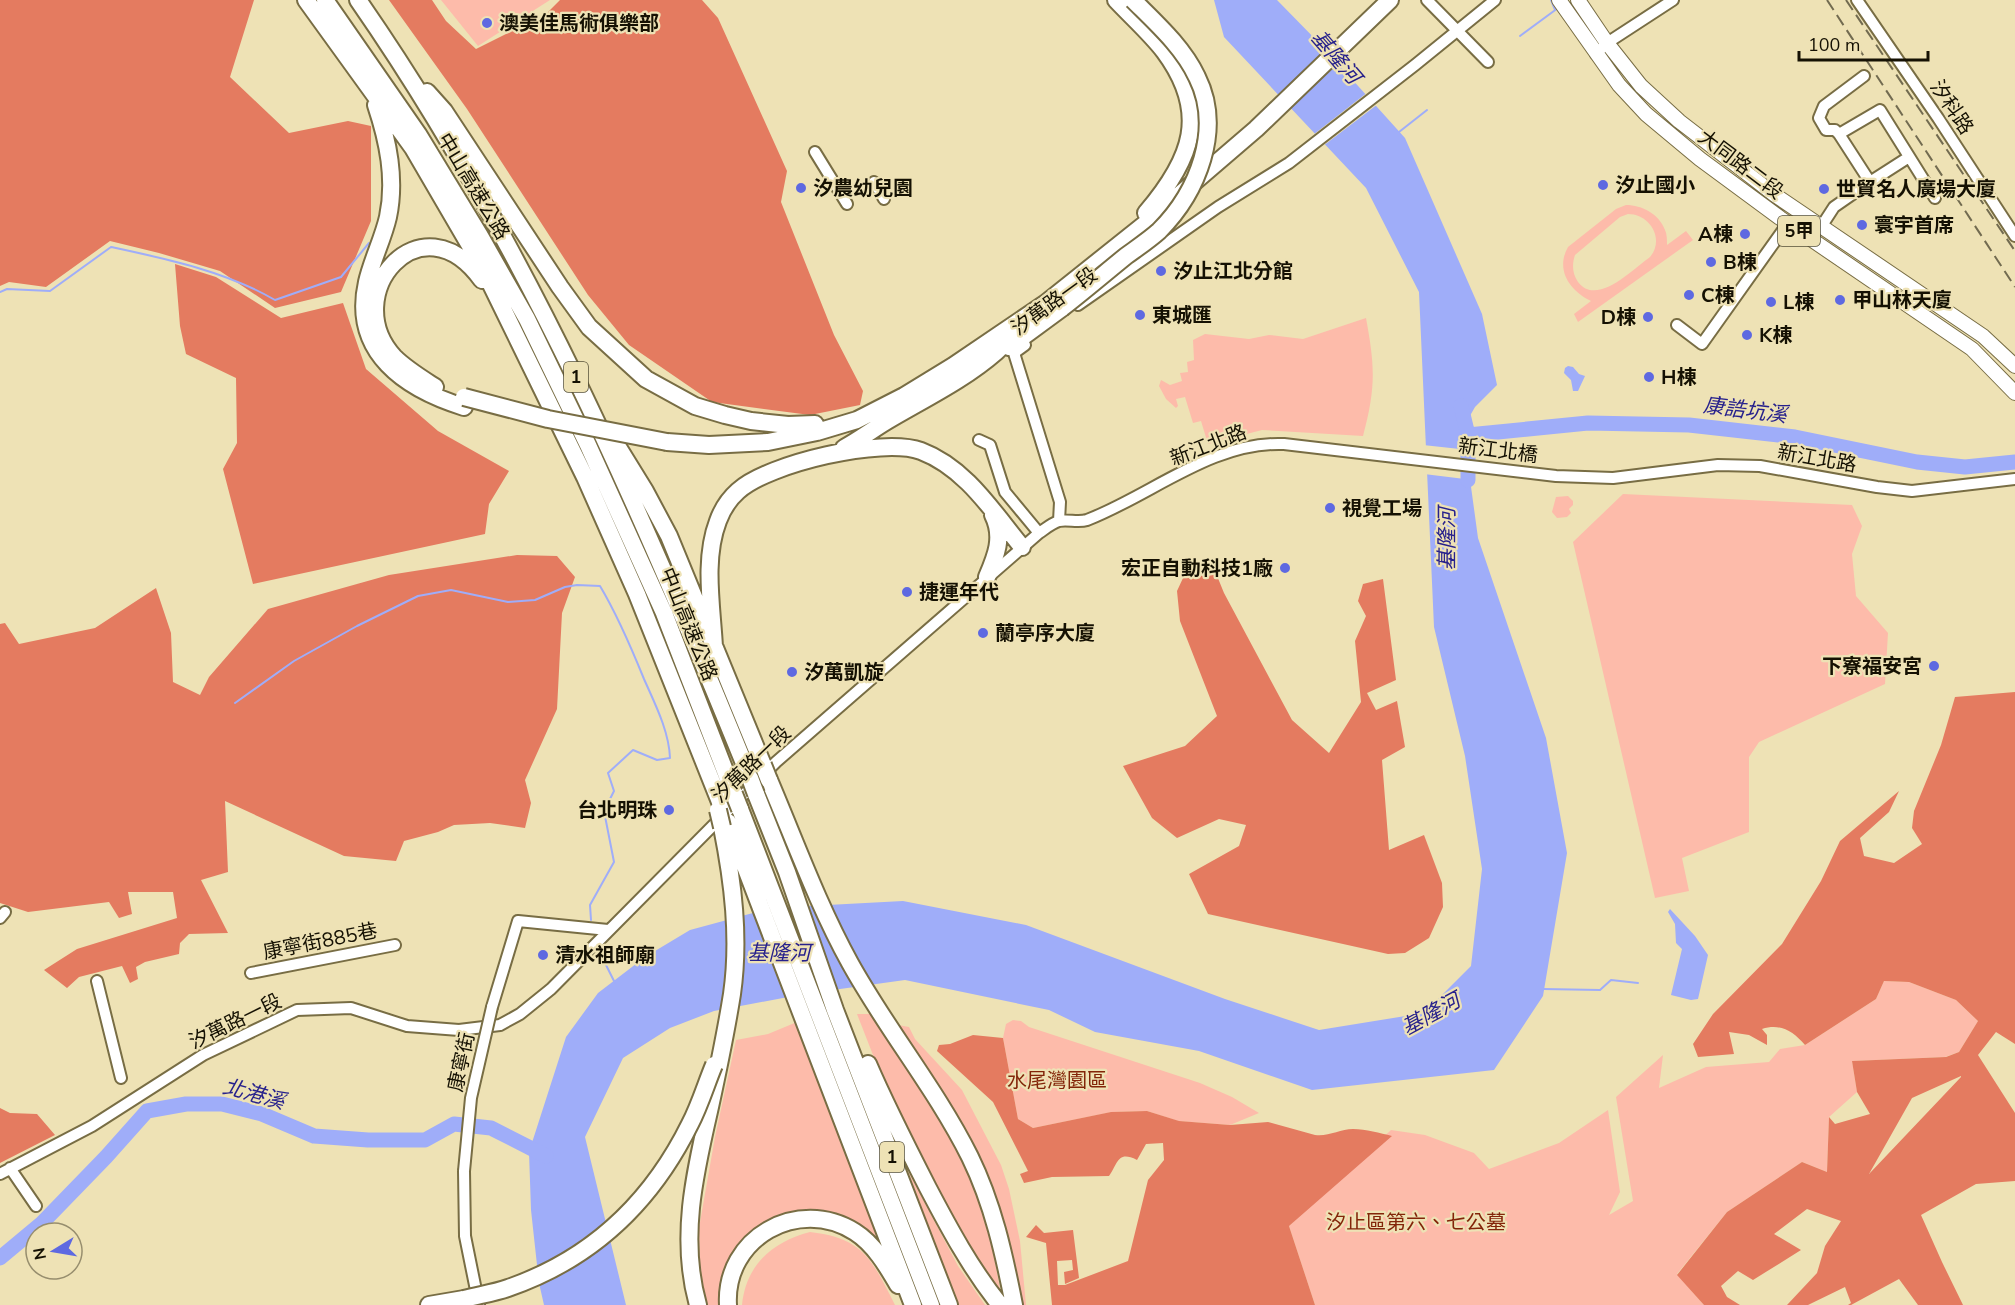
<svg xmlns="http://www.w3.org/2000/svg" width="2015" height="1305" font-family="'Nunito Sans','Noto Sans TC',sans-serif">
<rect width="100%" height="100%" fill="#eee2b5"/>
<path fill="#fdbbaa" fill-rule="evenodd" d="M441,0h109l-72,46z
M1626,205c16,0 33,9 39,25 2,4 2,10 2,15l19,-14 7,9 -115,82 -4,-8 17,-13c-21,-10 -36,-31 -23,-54l48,-38zM1628,214c22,0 37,25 22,43 -17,12 -53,50 -72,25 -6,-9 -6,-18 -3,-27l45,-38z
M1366,318c9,49 10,69 -3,118l-101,-6 -54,14 -7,-23 -8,2 -8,-26 -9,2 2,7 -2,2 -10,-9 -7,-13 2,-6 9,5 12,-4 -2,-8 8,-1 -1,-10 7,-2 -1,-20 12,-6 44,5 20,-4 34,4z
M1623,494l229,11 10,21 -10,28 4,42 32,37 -3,51 -126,58 -10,15v75l-67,26 7,33 -34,7 -82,-356z
M1568,496l5,5v4l-4,4 2,4 -4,4 -10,1 -5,-6 4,-15z
M1884,981l25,1 47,18 22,21 -19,31 -14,5 -93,4 5,31 -28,25 -2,55 -25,-10 -75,50 -50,62 27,31h-389l-26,-79 102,-96 34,5 49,18 15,16 70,-26 49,-33 12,82 -11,23 24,-14 -17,-104 47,-42 -4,33 47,-21 63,-5 11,-13 25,-4 71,-46z
M857,1014h14l67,101 32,62 18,48 13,69 -21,-29 -47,-83 -44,-86z
M1013,1020l8,1 8,6 171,56 32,14 27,16 -29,12 -52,-4 -31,-10 -35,1 -79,16 -15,-9 -15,-81 3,-14z
M797,1022l86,228 -16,-19 -99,-8 -19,10 -10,14 -16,58h-17l-6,-33 -1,-44 16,-91 21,-97 32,-6z
M898,1025l11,2 6,12 47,51 39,75 8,24 11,52 6,64h-12l-18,-83 -99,-183z
M907,1169l51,97 27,39h-27z
M810,1232c54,6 62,28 85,73h-153c4,-40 30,-63 68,-73z"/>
<path fill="#e47b60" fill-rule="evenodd" d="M0,0h254l-24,77 59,56 59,-12 23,5v95l-30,71 -66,16 -55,-37 -61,-18 -49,-12 -64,46 -37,-5 -9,4z
M389,0h43l14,21 30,28 70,-35 14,-14h142l16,18 69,153 -6,31 53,133 29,56 -3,14 -50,10 -98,-13 -83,-57 -41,-50 -121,-186z
M175,264l41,13 65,41 62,-15 23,66 72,62 71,40 -20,33 -4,30 -232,50 -30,-115 14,-26 -1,-65 -50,-24 -6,-28z
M517,555l40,1 18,21 -13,36 -5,96 -32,71 6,23 -6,25 -35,-5 -36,2 -16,7 -34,9 -8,20 -52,-5 -119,-55 3,71 -27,8 27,53 -39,1 -9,9 -1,11 -34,8 -9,5 2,12 -8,4 -8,-17 -43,11 -12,11 -23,-18 33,-21 100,-31 -4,-26h-45l4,22 -13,4 -10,-16 -81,10 -28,-9v-279l5,-1 14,21 76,-16 61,-40 15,45 2,49 27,13 9,-18 59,-68 121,-34z
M1190,563l23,3 11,27 68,127 37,33 32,-51 -6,-61 11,-25 -8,-15 5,-17 20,-5 13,101 -29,13 9,17 21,-9 8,46 -23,13 7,90 35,-15 18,48 1,24 -14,31 -24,15 -17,1 -180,-40 -19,-40 50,-28 7,-21 -27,-6 -42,19 -25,-20 -29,-52 62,-20 32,-30 -37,-95 -3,-30z
M2015,692v352l-19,-12 -18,23 37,58v68l-39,3 -55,31 21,47 21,43h-45l-19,-26 -48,26h-3l3,-2 -6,-16 -37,18h-21l30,-32 8,-27 16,-25 -34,-12 -33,25 27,16 -48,30 -15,-9 -17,15 6,11 13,8h-36l-27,-30 50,-63 75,-50 25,10 2,-55 6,7 35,-10 -13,-22 -5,-31 94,-4 13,-5 19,-31 -22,-21 -47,-18 -25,-1 -8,18 -71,46c-12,-14 -25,-22 -43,-16l5,6v10l-18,-10 -20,-3 5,22 -36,3 -5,-13 20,-30 69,-70 39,-63 19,-40 59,-50 -10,21 -29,26 4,18 30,7 28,-19 -10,-16 2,-17 27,-66 14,-48zM1961,1076v1l-92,97 43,-76z
M973,1035l30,3 15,81 15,9 78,-16 36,-1 32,10 51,4 38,-3 47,13c13,2 25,-6 38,-6 13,0 27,4 39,7l-103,90 26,79h-263l-6,-62 -20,-6 10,-12 8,8 29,-3 6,48 -14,6 -1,-12 9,-2 -1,-10 -15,1 1,24h7l63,-24 20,-81 16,-20 -1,-17 -17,1 -9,16c-20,-10 -19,4 -28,16l-57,1 -28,6 -4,-9 8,-3 -35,-69 -56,-51 2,-6 11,-1z
M0,1108l10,5 27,1 18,21 -55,28z"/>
<path fill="#9fadf9" d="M1214,0h63l45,46 83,92 77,176 15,71 -22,22 -12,21 15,110 68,200 21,115 -24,143 -49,74 -182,20 -113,-39 -104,-19 -46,-22 -144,-30 -101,14 -90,17 -44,17 -47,30 -38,79 41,168h-82l-5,-22 -8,-73 -2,-58 37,-115 32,-44 47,-36 45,-27 81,-22 132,-7 123,24 199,74 94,31 105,-17 47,-47 11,-97 -17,-113 -31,-129 -15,-335 -53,-104 -142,-151z
M1568,366l5,1 6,7 6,2 -7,15h-5l-2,-11 -7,-7 1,-5z
M1670,909l25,27 13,19 -10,44 -7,1 -20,-5 11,-46 -6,-6 -1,-19 -7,-12z"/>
<path fill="#eee2b5" d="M1368,92l10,12 -55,42 -10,-11z
M1423,445l46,5 4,30 -49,-6z"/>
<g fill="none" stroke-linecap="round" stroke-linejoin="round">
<path stroke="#9fadf9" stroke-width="2" d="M1551,0l4,10
M1520,36l38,-28
M1399,132l28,-22
M0,292l7,-3 43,2 61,-44c56,12 114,24 164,53l66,-23 28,-34
M235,703l59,-42 63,-35 61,-30 33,-6 57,12 27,-2 30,-13 12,-2 23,1c18,30 31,61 44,93 11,25 25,52 26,79l-13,2 -24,-10 -25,23 6,18 -10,20 10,51 -24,43 1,15
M599,951l16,32
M1543,989l57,1 11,-10 27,3"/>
<path stroke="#9fadf9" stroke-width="15" d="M1461,406l7,29v45
M1468,435l120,-12 101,2 106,12 122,25 48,5 50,-5
M0,1258l42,-35 64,-66 41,-46 39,-7h36l40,10 52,22 54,4h57l29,-16 37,4 55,28"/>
<g stroke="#786d44" stroke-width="14">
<path id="minor" d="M1427,0l61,62
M1857,0l81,118 77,118
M1596,54l11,-11 66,-43
M1864,76l-40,30 -5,12 7,12h9l4,4 41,-24 55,88
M815,152l32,52
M874,182l10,17
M1870,182l39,-25
M1821,227l13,-20 36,-25 -31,-48
M1078,305l140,-98 71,-44 126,-98 80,-65
M1677,325l25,19 86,-121
M1025,345l-11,8 46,149 -1,19
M979,440l11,5 15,47 34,41
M0,918l5,-6
M251,973l144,-28
M97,981l24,97
M492,1007l26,-86 90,9
M10,1168l26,38
M464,1171l1,65 14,69
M0,1174l92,-48 111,-71 94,-45 54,-2 56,18 52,4 41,-5 20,-11 31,-25 225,-227 263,-229c6,-4 13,-10 20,-12 9,-2 19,2 28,-1 65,-25 125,-79 197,-76l272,32 57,2 105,-13 42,1 117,21 35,4 103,-12"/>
</g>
<g stroke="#786d44" stroke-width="16">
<path id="major" d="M1559,0l60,85 27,29 54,45 80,59 192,131 43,44
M1578,0l29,43 34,43 38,35 96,74 208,141 32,30"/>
</g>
<g stroke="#786d44" stroke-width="20">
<path id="highway" d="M306,0l107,148 70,120 102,209 52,117 85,213
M325,0l93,134 62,102 47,83 61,126 76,168 70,181
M358,0c166,239 283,509 392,778
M1116,0c16,17 34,33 48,51 46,62 28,108 -18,162
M427,92l17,19 116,176 29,40 57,52 49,27 30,9 26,6 37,4 27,-1
M376,105c12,36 20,74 12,112 -5,22 -16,43 -21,65 -16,71 39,107 97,125
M1009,347l53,-39
M435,387c-14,-9 -29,-18 -41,-30 -57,-62 27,-162 88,-77
M667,442l42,3 59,-3 49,-10 40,-12 47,-24 49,-30 93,-63 104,-83 106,-91 134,-129
M616,444l29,47 24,45 94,229
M844,448c15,-8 28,-18 43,-27 37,-22 77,-41 109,-69 7,-6 12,-14 20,-20
M987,577c9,-21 17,-40 6,-62
M714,647c-2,-40 -11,-87 4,-126 4,-11 12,-23 20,-30 31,-28 144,-54 183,-40 45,17 72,61 101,96
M769,780c26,61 49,125 81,183 37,67 86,126 120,194 23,47 34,97 44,148
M756,794l31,78 48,138 114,295
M740,809l191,496
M728,822l185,483
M868,1064c18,42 39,83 60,124 21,40 43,81 72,117
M429,1305l35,-6
M698,1305c-19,-67 -3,-133 12,-198 8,-37 16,-75 22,-113 8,-56 1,-112 -10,-167
M728,1305c-4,-67 70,-109 127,-73 19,12 32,34 43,53"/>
</g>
<use href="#minor" stroke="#fff" stroke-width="10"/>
<use href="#major" stroke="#fff" stroke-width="14"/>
<use href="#highway" stroke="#fff" stroke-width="16"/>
<path stroke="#726b50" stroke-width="2" stroke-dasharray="12 6" stroke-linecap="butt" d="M1827,0l188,287
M1846,0l169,251"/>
<g stroke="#786d44" stroke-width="14" stroke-linecap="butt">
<path id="minor-bridge" d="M464,1171l7,-73 21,-91"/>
</g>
<g stroke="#786d44" stroke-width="20" stroke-linecap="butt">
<path id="highway-bridge" d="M1062,308c22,-17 43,-35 64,-52 11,-8 23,-16 33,-25 39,-39 64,-102 38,-154 -14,-30 -41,-54 -64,-77
M464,397l84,22 119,23
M763,765l6,15
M750,778l6,16
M734,794l6,15
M718,810l4,17
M464,1299c15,-4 30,-6 44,-11 84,-29 143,-85 182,-164 10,-19 16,-40 24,-59"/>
</g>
<use href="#minor-bridge" stroke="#fff" stroke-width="10"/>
<use href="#highway-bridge" stroke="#fff" stroke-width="16"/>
</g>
<g fill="#5e69e1" stroke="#eee2b5" stroke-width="2">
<circle cx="487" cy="23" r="6"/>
<circle cx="1603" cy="185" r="6"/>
<circle cx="801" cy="188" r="6"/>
<circle cx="1824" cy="189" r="6"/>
<circle cx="1862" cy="225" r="6"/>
<circle cx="1745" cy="234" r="6"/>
<circle cx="1711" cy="262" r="6"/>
<circle cx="1161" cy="271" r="6"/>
<circle cx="1689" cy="295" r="6"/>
<circle cx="1840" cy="300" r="6"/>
<circle cx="1771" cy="302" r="6"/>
<circle cx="1140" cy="315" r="6"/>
<circle cx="1648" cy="317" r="6"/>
<circle cx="1747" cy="335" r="6"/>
<circle cx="1649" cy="377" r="6"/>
<circle cx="1330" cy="508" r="6"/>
<circle cx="1285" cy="568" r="6"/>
<circle cx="907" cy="592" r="6"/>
<circle cx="983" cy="633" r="6"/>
<circle cx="1934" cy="666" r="6"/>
<circle cx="792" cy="672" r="6"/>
<circle cx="669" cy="810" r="6"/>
<circle cx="543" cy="955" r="6"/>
</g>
<g text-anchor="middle" stroke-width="4.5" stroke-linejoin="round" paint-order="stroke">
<g fill="#eee2b5" stroke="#565038" stroke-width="1.5">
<rect x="1778" y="216" width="42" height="30" rx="4.5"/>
<rect x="564" y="362" width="24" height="30" rx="4.5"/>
<rect x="880" y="1142" width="24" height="30" rx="4.5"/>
</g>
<g font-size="18" font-weight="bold" fill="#151103">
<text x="1799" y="237">5甲</text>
<text x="576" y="383">1</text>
<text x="892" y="1163">1</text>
</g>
<g font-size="20" font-weight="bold" fill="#151103" stroke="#eee2b5" text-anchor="start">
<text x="499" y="30">澳美佳馬術俱樂部</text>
<text x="1615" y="192">汐止國小</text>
<text x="813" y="195">汐農幼兒園</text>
<text x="1836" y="196">世貿名人廣場大廈</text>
<text x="1874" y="232">寰宇首席</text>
<text x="1733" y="241" text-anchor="end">A棟</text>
<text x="1723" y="269">B棟</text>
<text x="1173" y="278">汐止江北分館</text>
<text x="1701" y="302">C棟</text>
<text x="1852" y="307">甲山林天廈</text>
<text x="1783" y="309">L棟</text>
<text x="1152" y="322">東城匯</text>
<text x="1636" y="324" text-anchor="end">D棟</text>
<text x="1759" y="342">K棟</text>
<text x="1661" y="384">H棟</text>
<text x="1342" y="515">視覺工場</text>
<text x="1273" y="575" text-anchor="end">宏正自動科技1廠</text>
<text x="919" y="599">捷運年代</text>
<text x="995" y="640">蘭亭序大廈</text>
<text x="1922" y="673" text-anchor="end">下寮福安宮</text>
<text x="804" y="679">汐萬凱旋</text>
<text x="657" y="817" text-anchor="end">台北明珠</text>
<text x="555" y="962">清水祖師廟</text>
</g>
<g font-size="20" fill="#151103" stroke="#eee2b5">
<text transform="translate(1952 107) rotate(56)" y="7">汐科路</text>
<text transform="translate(1741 164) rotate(37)" y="7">大同路二段</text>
<text transform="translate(474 186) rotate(59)" y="7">中山高速公路</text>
<text transform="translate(1054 301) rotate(-36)" y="7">汐萬路一段</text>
<text transform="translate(1208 445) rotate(-21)" y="7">新江北路</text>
<text transform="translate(1498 450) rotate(7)" y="7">新江北橋</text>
<text transform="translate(1817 458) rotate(10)" y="7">新江北路</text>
<text transform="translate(689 624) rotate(68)" y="7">中山高速公路</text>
<text transform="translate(751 764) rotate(-44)" y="7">汐萬路一段</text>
<text transform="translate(320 941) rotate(-11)" y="7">康寧街885巷</text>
<text transform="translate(235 1021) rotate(-26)" y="7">汐萬路一段</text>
<text transform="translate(461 1062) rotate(-78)" y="7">康寧街</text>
</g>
<g font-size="20" fill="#832509" stroke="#eee2b5">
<text x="1057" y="1087">水尾灣園區</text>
<text x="1416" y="1229">汐止區第六、七公墓</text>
</g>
<g font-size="21" font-style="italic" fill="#27218c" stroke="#eee2b5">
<text transform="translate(1336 57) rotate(49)" y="7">基隆河</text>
<text transform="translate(1745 410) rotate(7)" y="7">康誥坑溪</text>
<text transform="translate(1447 539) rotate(-90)" y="7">基隆河</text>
<text x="779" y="960">基隆河</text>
<text transform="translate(1431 1014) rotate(-29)" y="7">基隆河</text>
<text transform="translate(254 1094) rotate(15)" y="7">北港溪</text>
</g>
</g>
<g transform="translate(54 1251) rotate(259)"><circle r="28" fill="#eee2b5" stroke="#978e6e" stroke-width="1.5"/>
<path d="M0-4.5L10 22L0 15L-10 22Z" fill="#5e69e1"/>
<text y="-9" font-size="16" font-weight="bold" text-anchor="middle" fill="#151103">N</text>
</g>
<path d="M1799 51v9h129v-9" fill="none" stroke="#151103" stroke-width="3"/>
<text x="1808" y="51" font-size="18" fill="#151103" stroke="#eee2b5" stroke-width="4.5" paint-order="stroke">100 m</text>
</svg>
